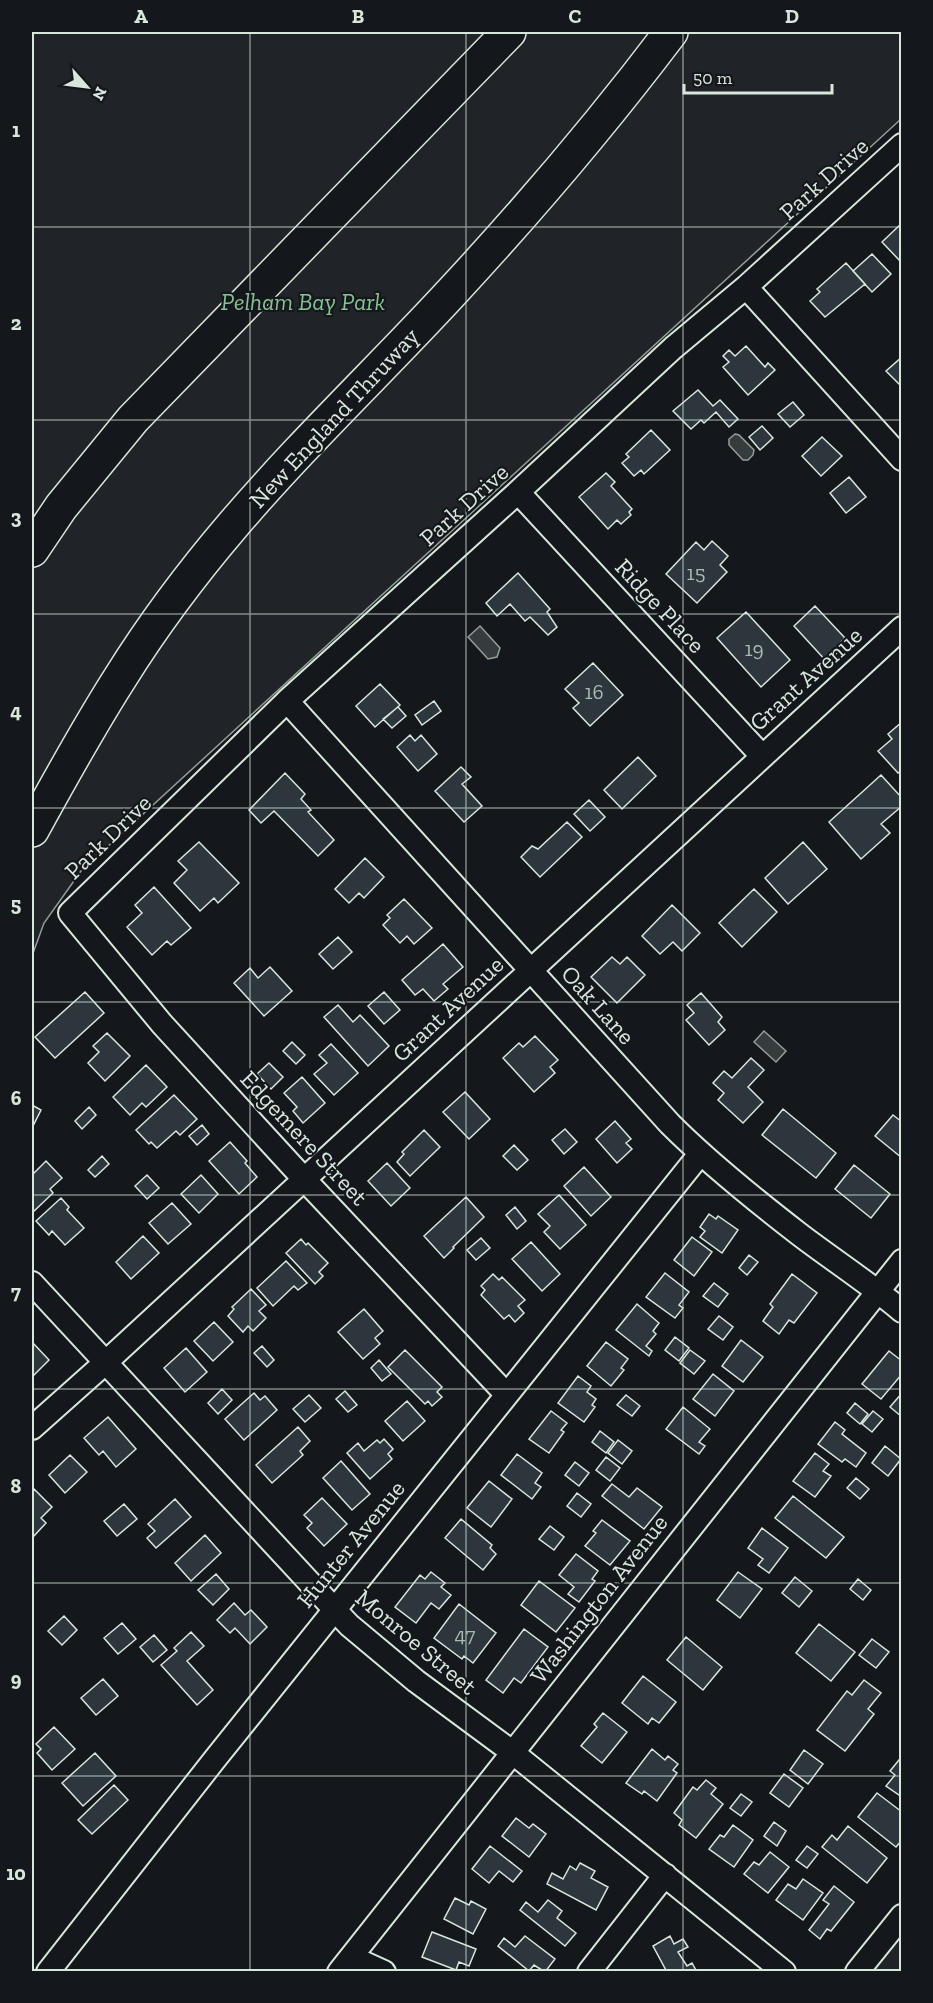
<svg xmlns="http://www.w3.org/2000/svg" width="933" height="2003" font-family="'Zilla Slab',serif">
<rect width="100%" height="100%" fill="#14181c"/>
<path fill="#202428" stroke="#939e99" stroke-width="1.5" d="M32,32h870l-1,87 -820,752 -37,52 -12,33z
M901,1925v46h-37z"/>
<path fill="#363b3e" stroke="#939e99" stroke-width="1.5" d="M735,434l4,1 15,15 -1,5 -5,5h-5l-14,-15v-6z
M480,626l20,22 -3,9 -9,2 -20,-22z
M764,1031l22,20 -10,11 -22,-20z"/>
<path fill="#2c363c" stroke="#d8e6dc" stroke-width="1.5" d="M902,223v40l-20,-21z
M872,254l19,20 -19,18 -19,-21z
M846,263l19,21 -40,33 -15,-16 10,-9 -3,-3z
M746,346l19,21 3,-4 7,7 -27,25 -25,-28 6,-5 -6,-6 6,-6 6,6z
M902,357v30l-16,-16z
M698,390l15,16 7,-6 18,19 -9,8 -13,-15 -12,11 -3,-3 -10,9 -18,-18z
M793,402l11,13 -14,12 -12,-13z
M762,426l11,12 -13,12 -11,-13z
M651,430l19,20 -26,24 -3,-4 -7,6 -12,-13 7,-6 -3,-3z
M822,437l20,19 -21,20 -19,-20z
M606,473l9,9 -4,4 21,23 -3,3 2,3 -10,9 -4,-4 -9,9 -29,-32z
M849,477l17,20 -20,16 -16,-20z
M712,541l16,15 -8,9 7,7 -30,31 -31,-29 30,-32 8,8z
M518,573l32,36 -3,3 10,15 -9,8 -18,-18 -5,4 -15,-17 -13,12 -11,-13z
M815,606l30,32 -6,6v7l-12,11 -33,-36z
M746,612l44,48 -29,27 -44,-49z
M593,663l30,32 -33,31 -17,-18 6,-5 -14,-14z
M380,684l20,21 -25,22 -19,-21z
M434,701l7,10 -19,14 -7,-10z
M398,707l8,9 -14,12 -9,-9z
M902,722v48l-4,3 -20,-22 14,-12 -4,-5z
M410,735l5,6 6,-6 16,19 -19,17 -21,-24z
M638,757l18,19 -34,33 -18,-19z
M461,767l10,10 -9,7 20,22 -18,16 -29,-31z
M285,773l20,21 -4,5 10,11 -3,2 26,28 -16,16 -44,-45 -13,12 -12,-13z
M881,775l21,23v8l-21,18 9,9 -29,26 -32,-37z
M589,800l16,17 -15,14 -16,-17z
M567,822l15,15 -42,40 -19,-20 11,-11 6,3z
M199,842l40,41 -21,20 -4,-5 -14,13 -26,-28 13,-13 -9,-9z
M803,842l24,27 -39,35 -23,-26z
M365,858l19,19 -20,21 -5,-5 -10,10 -14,-14z
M154,887l37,41 -20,17 -4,-4 -15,14 -25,-28 15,-14 -7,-8z
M754,889l23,23 -35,35 -23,-24z
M404,899l28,29 -18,16 -7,-8 -7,7 -17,-18 7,-7 -3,-3z
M672,905l28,28 -18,18 -9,-9 -13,12 -18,-18z
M338,937l14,15 -19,17 -14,-15z
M443,944l20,23 -20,17 5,5 -14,12 -11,-12 -8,6 -13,-15z
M612,957l8,7 7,-7 18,18 -28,28 -26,-26z
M270,967l22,24 -28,25 -30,-33 16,-15 8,10z
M85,992l19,21 -49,45 -20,-21z
M384,992l16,18 -16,14 -16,-18z
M701,993l21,24 -4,5 7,8 -16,15 -23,-25 8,-7 -7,-8z
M338,1005l15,17 7,-7 29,31 -21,20 -44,-49z
M107,1033l23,23 -25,25 -17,-18 11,-11 -6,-6z
M535,1036l23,24 -8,7 5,6 -21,19 -31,-34 16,-15 4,4z
M292,1042l13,13 -9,9 -13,-13z
M331,1044l27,29 -24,22 -20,-21 13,-11 -8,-8z
M751,1058l13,12 -16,17 15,15 -20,21 -25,-23 6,-7 -11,-10 11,-12 8,7z
M269,1063l14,14 -12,12 -14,-15z
M146,1065l21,22 -21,20 -4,-4 -12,12 -17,-18z
M302,1077l23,26 -22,20 -10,-12 4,-4 -13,-14z
M465,1092l25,27 -21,20 -26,-27z
M174,1095l23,24 -17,16 -4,-4 -19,17 -6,-6 -2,2 -13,-14z
M32,1105l9,5 -7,14 -2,-2z
M89,1107l7,8 -14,14 -7,-8z
M783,1109l53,44 -20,25 -54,-43z
M893,1115l9,7v36l-27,-22z
M615,1121l16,18 -5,4 6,6 -15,14 -21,-24z
M202,1125l7,9 -12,11 -8,-9z
M565,1129l12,13 -13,12 -12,-14z
M424,1130l16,17 -30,29 -13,-14 7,-8 -2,-2z
M230,1142l17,19 -2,2 12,14 -18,17 -30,-33z
M514,1145l14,15 -11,10 -14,-14z
M102,1156l7,8 -14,13 -7,-7z
M46,1161l16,17 -12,11 3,4 -20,19 -1,-37z
M387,1163l23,25 -19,18 -23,-25z
M854,1165l36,29 -19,24 -36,-29z
M584,1167l27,30 -20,19 -27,-30z
M147,1175l12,13 -12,11 -12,-13z
M201,1175l17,19 -19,19 -18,-19z
M559,1195l27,30 -26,24 -16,-17 6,-6 -12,-12z
M466,1197l18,20 -31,30 1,1 -10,10 -20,-22z
M61,1198l8,9 -2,3 17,18 -19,17 -13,-14 -3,4 -13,-14z
M172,1203l19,21 -23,20 -19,-21z
M515,1207l11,14 -9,8 -11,-14z
M709,1214l7,5 2,-3 20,14 -16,23 -22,-16 5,-6 -5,-4z
M143,1236l16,17 -28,26 -15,-17z
M692,1237l20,15 -18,24 -20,-16z
M481,1238l9,10 -14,12 -9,-10z
M301,1239l5,6 2,-2 20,20 -9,9 4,4 -8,8 -29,-31z
M531,1242l29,32 -18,17 -30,-32z
M749,1255l9,7 -11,13 -8,-7z
M286,1261l21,22 -9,7 -4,-4 -21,20 -16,-18z
M665,1273l24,19 -10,13 4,3 -8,10 -29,-21z
M493,1274l6,6 3,-3 23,23 -7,6 6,7 -9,9 -6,-7 -5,4 -23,-24 4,-5 -4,-4z
M792,1274l25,19 -23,30 -5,-3 -10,14 -16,-13 10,-14 -3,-3z
M714,1283l14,11 -10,13 -15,-11z
M251,1289l15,16 -7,6 7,7 -13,13 -5,-5 -5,6 -15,-16 6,-7 -2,-2z
M637,1304l22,19 -6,8 3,3 -10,12 6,5 -3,5 -33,-26z
M364,1309l19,22 -8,7 5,6 -17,15 -25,-27z
M719,1316l14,11 -10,13 -15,-11z
M214,1322l19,20 -20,19 -19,-20z
M675,1337l14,11 -10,13 -14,-11z
M741,1340l22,17 -20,25 -21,-16z
M32,1342l17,18 -17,17z
M606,1342l22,17 -7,9 3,2 -13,16 -24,-20z
M262,1346l12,14 -7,7 -13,-14z
M186,1348l21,24 -22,20 -21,-24z
M405,1350l37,37 -5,5 5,5 -10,9 -4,-5 -3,3 -37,-37z
M690,1350l15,11 -11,13 -14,-11z
M889,1351l13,10v13l-21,25 -19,-15z
M379,1360l12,14 -9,7 -11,-13z
M713,1374l21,17 -19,25 -22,-17z
M578,1376l13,10 -4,6 9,7 -4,6 3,2 -11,15 -26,-19z
M222,1389l10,11 -14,14 -10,-11z
M345,1391l12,14 -9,7 -12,-13z
M254,1393l6,7 5,-4 12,14 -33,30 -19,-21z
M902,1393v24l-12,-10z
M309,1395l12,13 -16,14 -12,-13z
M626,1395l14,11 -8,10 -15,-11z
M407,1401l18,20 -22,20 -18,-20z
M855,1403l13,11 -8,10 -13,-11z
M683,1407l27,22 -11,13 6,4 -6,8 -33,-25z
M551,1411l16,12 -6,7 3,2 -15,21 -20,-14z
M873,1411l10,8 -11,13 -10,-8z
M108,1417l28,32 -20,18 -13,-16 -4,4 -15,-17z
M835,1422l10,8 -3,4 24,19 -10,14 -11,-8 -3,3 -24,-18z
M298,1427l12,14 -10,10 3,4 -31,28 -16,-18z
M600,1431l14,11 -8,11 -14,-11z
M384,1439l9,10 -5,5 4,5 -22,20 -23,-26 11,-10 6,8 13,-11 3,3z
M618,1440l14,11 -10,13 -14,-11z
M885,1446l16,13 -13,17 -16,-13z
M815,1453l14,11 -6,7 8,5 -16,21 -22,-16z
M517,1454l25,19 -7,10 6,4 -9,12 -31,-24z
M70,1455l17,17 -22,21 -16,-18z
M606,1457l14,11 -10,13 -14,-11z
M341,1461l29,33 -18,16 -29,-32z
M575,1462l14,11 -10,13 -14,-11z
M856,1478l13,11 -9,10 -13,-11z
M489,1481l23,18 -21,28 -24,-19z
M612,1484l17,13 8,-9 25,19 -18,22 -42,-33z
M34,1489l18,18 -11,11 5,5 -14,15v-46z
M577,1493l14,11 -10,13 -14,-11z
M793,1496l51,41 -18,21 -51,-40z
M322,1498l25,26 -23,22 -17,-18 5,-5 -8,-8z
M175,1499l16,18 -35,31 -9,-10 8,-7 -7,-7z
M124,1504l13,15 -20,17 -13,-15z
M461,1519l31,26 -2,3 6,6 -13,16 -38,-32z
M602,1520l28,21 -20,24 -25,-19 11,-13 -3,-2z
M550,1526l14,11 -10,13 -15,-11z
M762,1528l26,20 -19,25 -11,-8 5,-6 -15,-11z
M205,1535l16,18 -30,28 -16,-18z
M576,1554l22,17 -6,8 3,2 -16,21 -11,-8 6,-7 -15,-12z
M431,1572l14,11 -4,4 10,8 -12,14 -8,-6 -15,20 -21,-16 25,-32 5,4z
M738,1572l24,17 -22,29 -23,-18z
M216,1574l13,15 -16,16 -15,-15z
M795,1577l17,14 -13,16 -17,-14z
M858,1579l13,11 -8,10 -13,-11z
M539,1581l36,27 -19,24 -35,-27z
M234,1603l11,12 6,-5 16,17 -17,17 -15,-16 -5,5 -13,-13z
M459,1604l37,29 -23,30 -9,-7 -2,3 -28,-21z
M64,1616l13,14 -15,15 -14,-14z
M122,1623l14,16 -18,15 -14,-16z
M819,1624l36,28 -24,29 -35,-28z
M524,1629l24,18 -27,36 -7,-5 -11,15 -17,-13z
M191,1632l13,14 -17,15 26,29 -16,15 -36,-40 16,-14 -3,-3z
M154,1635l13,15 -14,12 -13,-15z
M686,1637l36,30 -19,23 -36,-30z
M872,1639l17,13 -13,16 -17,-13z
M643,1676l33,26 -17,21 -7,-5 -4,6 -26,-21z
M103,1679l15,17 -22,19 -15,-17z
M864,1680l17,13 -13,16 6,5 -29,37 -28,-21 30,-39 5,4z
M603,1713l24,19 -25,31 -21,-17 16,-19 -3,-3z
M54,1727l21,22 -23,21 -15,-17 4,-4 -5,-5z
M652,1749l13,11 3,-4 10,8 -5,6 4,3 -20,28 -13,-10 -2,3 -16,-11z
M804,1750l19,14 -15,20 -18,-14z
M95,1753l21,23 -33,30 -21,-23z
M899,1760l3,2v35l-16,-11 9,-11 -5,-4z
M784,1774l19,14 -14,19 -19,-14z
M706,1780l10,8 -5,6 12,10 -27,34 -17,-13 3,-5 -8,-7 19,-26 4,3z
M114,1785l14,15 -36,34 -14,-14z
M877,1793l25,19v28l-6,7 -38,-30z
M741,1794l11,8 -11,14 -11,-8z
M516,1818l13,10 4,-4 13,10 -17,23 -27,-21z
M774,1822l12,9 -9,15 -13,-10z
M733,1825l20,15 -19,27 -25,-18 11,-14 4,2z
M848,1826l39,32 -20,25 -45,-36 10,-12 5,5z
M490,1846l32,25 -9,11 -14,-11 -10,12 -17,-14z
M807,1846l11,8 -11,14 -11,-8z
M770,1852l19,15 -21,26 -24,-19 10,-12 5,3z
M580,1863l15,8 -4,7 17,9 -12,23 -49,-26 5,-11 11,6 7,-13 6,4z
M803,1879l20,14 -20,27 -27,-20 12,-16 8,5z
M834,1886l20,16 -23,29 -4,-2 -7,10 -11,-9 20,-26 -6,-4z
M455,1898l14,7 2,-4 15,8 -13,25 -29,-15z
M548,1900l14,11 -5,7 19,15 -11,13 -45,-36 6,-8 12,10z
M432,1932l44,17 -7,17 -10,-4 -3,8 -34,-13z
M525,1936l30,23 -10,13 -11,-7 -5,6 -31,-25 6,-8 11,9z
M670,1936l4,8 9,-5 5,8 -10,5 9,14 5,-3 5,9h-30l-14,-26z"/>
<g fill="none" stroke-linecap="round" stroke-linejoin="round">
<g stroke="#d8e6dc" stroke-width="26">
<path id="minor" d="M746,287l156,172
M518,492l244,264
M287,701l383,423c40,40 85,76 129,110 34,26 70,49 103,77
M32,1283l317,342 67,56 96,71 272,220
M506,1394l-202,-215 -142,-155 -92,-111 217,-212 231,-209 155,-144 73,-61 156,-142
M32,1428l73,-65 797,-735
M351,1957l33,15
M48,1972l167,-213 485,-605
M339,1972l563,-711
M589,1972l76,-97
M857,1972l45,-56"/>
</g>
<g stroke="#d8e6dc" stroke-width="36">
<path id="highway" d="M32,550l29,-43 72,-88 376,-387
M32,830c28,-51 56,-102 88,-152 33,-53 72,-105 113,-153 69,-81 147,-155 219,-233 77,-83 151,-170 219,-260"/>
</g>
<use href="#minor" stroke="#14181c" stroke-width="22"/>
<use href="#highway" stroke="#14181c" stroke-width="33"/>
</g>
<path fill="none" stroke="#d8e6dc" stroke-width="1.5" stroke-opacity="0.55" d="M250,32v1940M466,32v1940M683,32v1940M32,227h870M32,420h870M32,614h870M32,808h870M32,1002h870M32,1195h870M32,1389h870M32,1583h870M32,1776h870"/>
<g text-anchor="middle" stroke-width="4.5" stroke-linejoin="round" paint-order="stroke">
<g font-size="21" fill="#adbab4">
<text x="696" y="580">15</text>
<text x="754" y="656">19</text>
<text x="594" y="699">16</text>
<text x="465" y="1642">47</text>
</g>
<g font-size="24" fill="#d8e6dc" stroke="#14181c">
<text transform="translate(824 179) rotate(-42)" y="8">Park Drive</text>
<text transform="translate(334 418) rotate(-47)" y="8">New England Thruway</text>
<text transform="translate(464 505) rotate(-42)" y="8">Park Drive</text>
<text transform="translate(660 606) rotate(47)" y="8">Ridge Place</text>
<text transform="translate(806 679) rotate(-42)" y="8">Grant Avenue</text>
<text transform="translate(108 837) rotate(-44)" y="8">Park Drive</text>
<text transform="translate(598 1005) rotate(48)" y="8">Oak Lane</text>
<text transform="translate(448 1009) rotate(-43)" y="8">Grant Avenue</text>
<text transform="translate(304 1138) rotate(47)" y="8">Edgemere Street</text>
<text transform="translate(351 1544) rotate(-51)" y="8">Hunter Avenue</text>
<text transform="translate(599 1599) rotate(-52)" y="8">Washington Avenue</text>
<text transform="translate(416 1642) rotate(40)" y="8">Monroe Street</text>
</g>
<g font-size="24" font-style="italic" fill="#8ac095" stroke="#14181c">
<text x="303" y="310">Pelham Bay Park</text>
</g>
</g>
<rect width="933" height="2003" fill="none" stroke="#14181c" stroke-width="66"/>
<g transform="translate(87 87) rotate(118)" stroke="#14181c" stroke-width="4.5" paint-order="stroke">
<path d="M0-4.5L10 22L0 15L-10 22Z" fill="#d8e6dc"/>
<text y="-9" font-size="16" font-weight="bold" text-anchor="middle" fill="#d8e6dc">N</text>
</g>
<path d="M684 84v9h148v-9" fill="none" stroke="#d8e6dc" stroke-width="3"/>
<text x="693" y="84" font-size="18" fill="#d8e6dc" stroke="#14181c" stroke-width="4.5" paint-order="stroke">50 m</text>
<rect x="33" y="33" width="867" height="1937" fill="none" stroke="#d8e6dc" stroke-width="2"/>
<g font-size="20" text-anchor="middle" font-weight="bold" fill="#d8e6dc">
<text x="141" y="23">A</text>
<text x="358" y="23">B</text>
<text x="575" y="23">C</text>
<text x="792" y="23">D</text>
<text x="16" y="137">1</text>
<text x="16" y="330">2</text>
<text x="16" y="524">3</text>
<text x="16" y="718">4</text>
<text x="16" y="911">5</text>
<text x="16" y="1105">6</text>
<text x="16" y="1299">7</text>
<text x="16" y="1493">8</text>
<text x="16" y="1686">9</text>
<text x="16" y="1880">10</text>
</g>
</svg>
